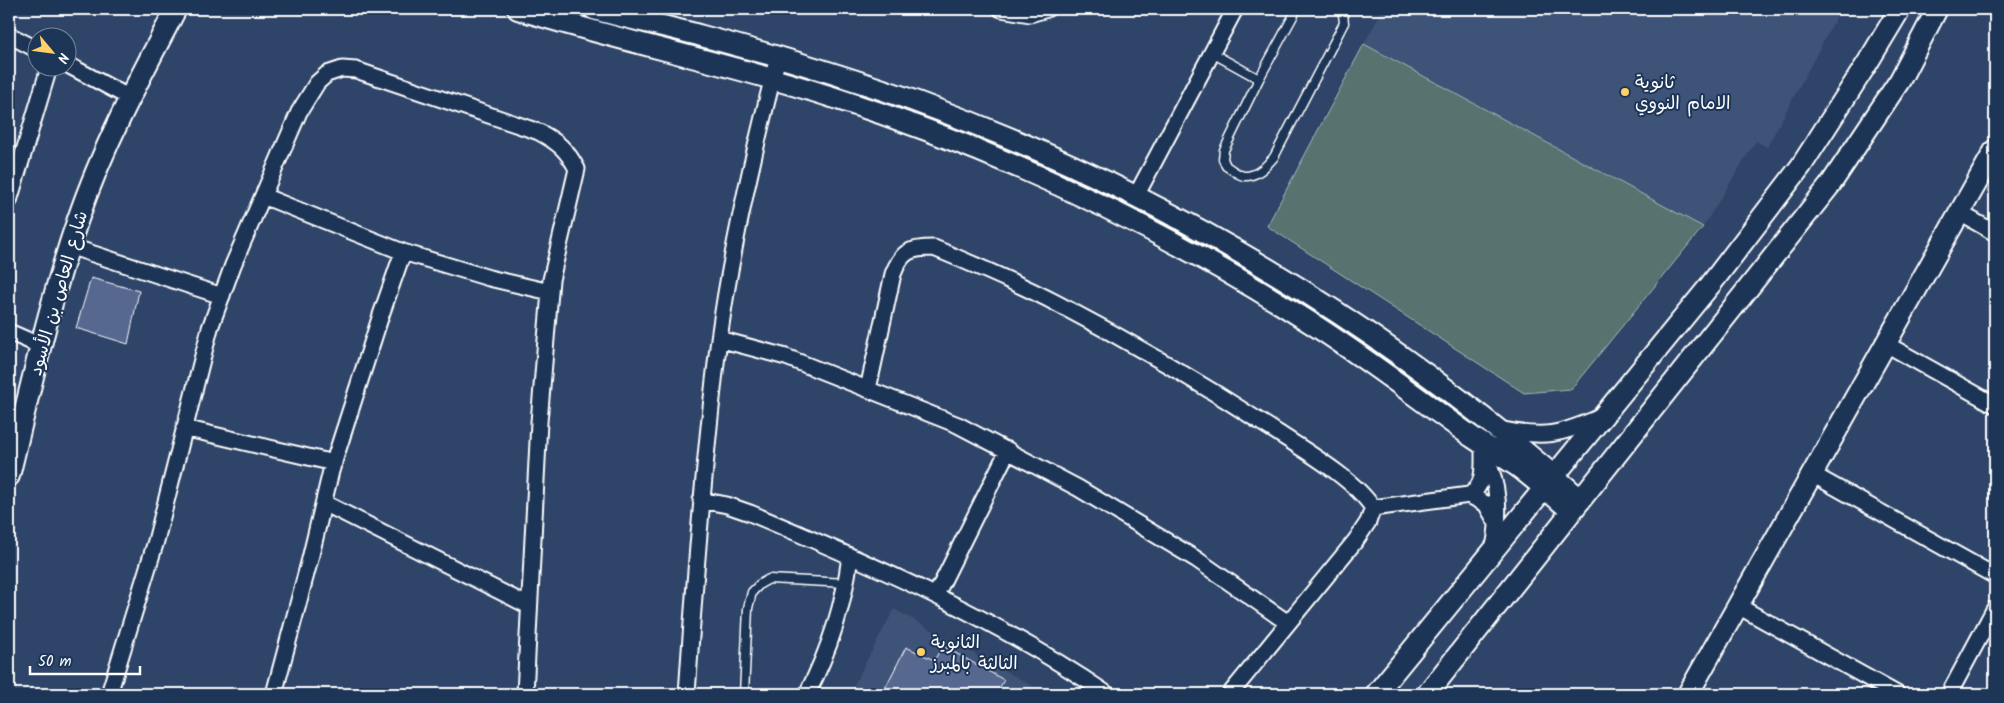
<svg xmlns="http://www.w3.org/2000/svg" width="2004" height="703" font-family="Kalam,'Playpen Sans Arabic',sans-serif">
<rect width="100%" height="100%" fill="#2e4468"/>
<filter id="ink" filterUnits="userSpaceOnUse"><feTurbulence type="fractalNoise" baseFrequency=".02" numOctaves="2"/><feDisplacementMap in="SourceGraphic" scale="10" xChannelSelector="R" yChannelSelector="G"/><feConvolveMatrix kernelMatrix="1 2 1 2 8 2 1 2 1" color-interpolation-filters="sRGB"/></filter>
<g filter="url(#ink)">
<path fill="#3e5377" d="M1383,9h445l10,5 -71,133 -11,-6 -53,86 -339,-183z
M894,609l153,85h-198z"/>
<path fill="#567370" stroke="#aab9b8" d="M1364,44l339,183 -132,162 -47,4 -257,-167z"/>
<path fill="#576890" stroke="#fff" d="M91,278l48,13 -11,53 -52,-16z
M943,646l61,34 -8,14h-114l24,-47 28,13z"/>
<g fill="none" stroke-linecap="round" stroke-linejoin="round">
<g stroke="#fff" stroke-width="11">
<path id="lane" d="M1297,9l-38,70 -35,71 -1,9 3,7c5,3 12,9 18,10 13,1 23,-11 30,-19l70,-134 -1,-9 -4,-5
M1212,53l47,26
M744,694l4,-86 4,-16 8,-8 9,-5 78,4"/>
</g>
<g stroke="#fff" stroke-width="19">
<path id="street" d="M1001,9l29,5 17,-5
M9,35l29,15
M68,65l62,33
M263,196l140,56 86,26 61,14
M1136,196l99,-187
M9,201l40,-133
M1960,213l35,20
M69,246l153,50
M9,332l32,14
M719,339l67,18 172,68 120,63 118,71 92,64
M1886,344l109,61
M868,389l25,-115c9,-23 16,-26 41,-26 41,17 82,34 122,55 75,39 150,83 222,130 29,19 76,46 95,75l-5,14 -12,18 -126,154
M184,428l150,35
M1499,429c46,10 60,6 102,-12
M1484,454c16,31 16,61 10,94
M1812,474l183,102
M1469,495l17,9 12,21
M701,500l26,5 23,8c124,52 246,105 357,181
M324,503l205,103
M1373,508l96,-13c16,-9 14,-27 14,-43
M936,595l72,-145
M1738,606l159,88
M109,694l47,-153 54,-213 23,-63 66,-153 18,-29 10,-9 15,-5 14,1 183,62c19,10 28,18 38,37l-26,111 -12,142 -14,272
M274,694l36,-135 21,-88 50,-156 22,-63
M687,694c8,-119 17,-237 32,-355 13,-95 35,-189 59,-282
M807,694c23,-45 37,-88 43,-138
M1949,694l46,-86"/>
</g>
<g stroke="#fff" stroke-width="24">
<path id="secondary" d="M518,9c104,33 211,54 314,88 165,53 324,128 471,221 58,36 113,79 169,119 15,10 30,19 45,29 19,14 36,30 55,45
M594,9c36,10 72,17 108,27 72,19 144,40 215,66 244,88 471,225 664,398
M9,476c21,-86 40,-173 69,-257 25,-73 62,-142 98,-210
M1376,694l335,-410 90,-118 67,-104 32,-53
M1427,694l403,-509 70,-105 37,-71
M1688,694l307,-544"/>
</g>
<use href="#lane" stroke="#1d3557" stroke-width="8"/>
<use href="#street" stroke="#1d3557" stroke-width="15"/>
<use href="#secondary" stroke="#1d3557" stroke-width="20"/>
</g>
</g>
<g fill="#ffd166" stroke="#1d3557" stroke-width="2">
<circle cx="1625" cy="92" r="5"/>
<circle cx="921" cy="652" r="5"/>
</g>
<g text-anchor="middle" stroke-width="4" stroke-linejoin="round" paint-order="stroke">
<g font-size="18" fill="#fff" stroke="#1d3557" text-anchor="start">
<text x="1635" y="88">ثانوية<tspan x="1635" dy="21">الامام النووي</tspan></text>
<text x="931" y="648">الثانوية<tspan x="931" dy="21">الثالثة بالمبرز</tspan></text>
</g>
<g font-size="18" fill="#fff" stroke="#1d3557">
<text transform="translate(58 293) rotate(-74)" y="6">شارع العاص بن الأسود</text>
</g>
</g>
<rect width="2004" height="703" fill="none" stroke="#1d3557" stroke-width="30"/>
<rect x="15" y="15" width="1974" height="673" fill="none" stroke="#fff" stroke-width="2" filter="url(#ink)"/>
<g transform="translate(52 52) rotate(119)"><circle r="24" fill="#1d3557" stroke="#77869a"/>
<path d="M0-4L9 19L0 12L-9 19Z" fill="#ffd166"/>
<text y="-8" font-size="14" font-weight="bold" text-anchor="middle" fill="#ffffff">N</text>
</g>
<path d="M30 666v8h110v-8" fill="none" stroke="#ffffff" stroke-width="2.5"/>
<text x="38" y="666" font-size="15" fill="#ffffff" stroke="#1d3557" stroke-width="4" paint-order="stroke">50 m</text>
</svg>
